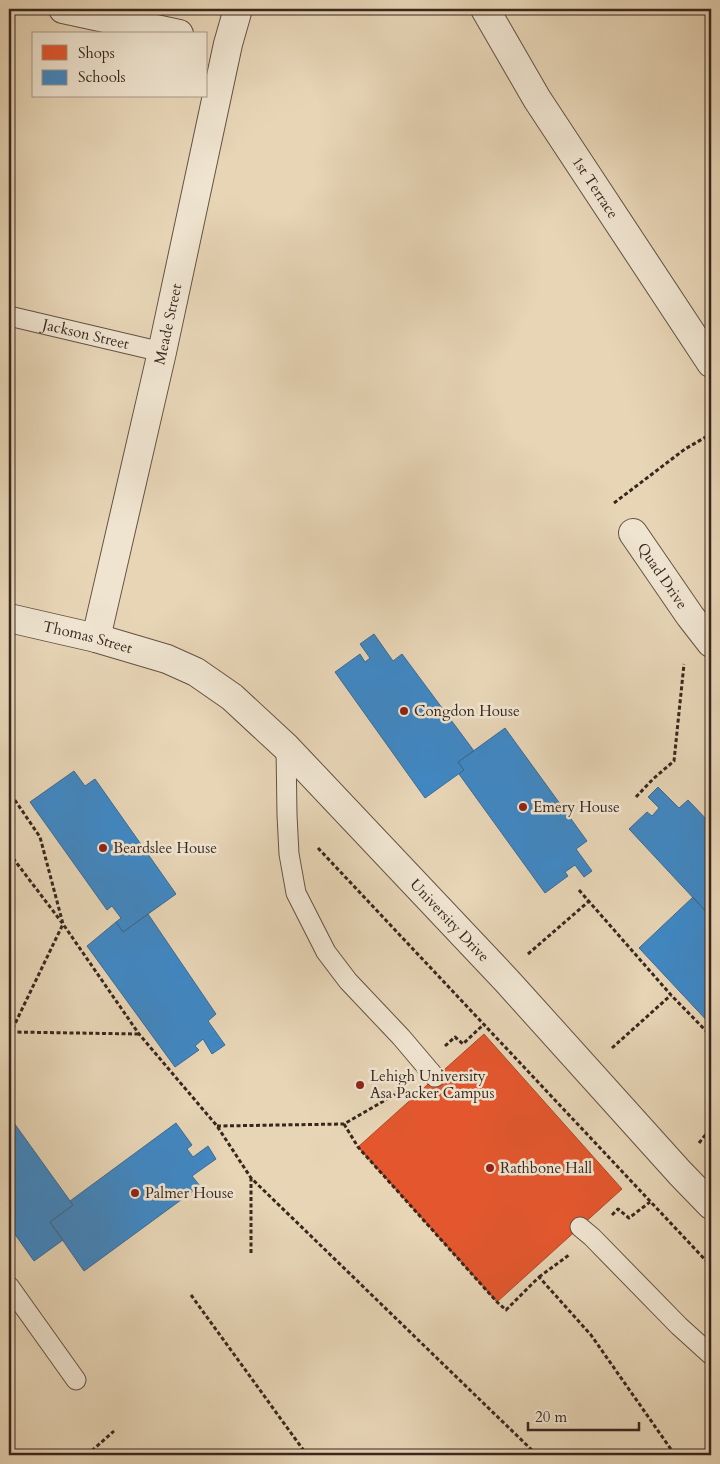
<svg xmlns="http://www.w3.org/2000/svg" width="720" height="1464" font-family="Cardo,serif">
<rect width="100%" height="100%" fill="#e7d5b6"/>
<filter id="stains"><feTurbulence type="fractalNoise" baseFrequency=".004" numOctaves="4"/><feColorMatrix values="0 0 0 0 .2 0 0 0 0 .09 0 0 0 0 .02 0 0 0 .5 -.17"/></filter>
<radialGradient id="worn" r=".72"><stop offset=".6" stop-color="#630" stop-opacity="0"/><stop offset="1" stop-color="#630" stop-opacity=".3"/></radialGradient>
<path fill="#e4572e" stroke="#b14929" d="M484,1034l138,155 -125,113 -139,-155z"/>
<path fill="#3f88c5" stroke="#3d6b93" d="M374,634l19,27 9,-7 72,97 -16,11 6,8 -39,28 -90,-126 25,-18 5,8 5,-4 -10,-14z
M505,728l82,113 -11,8 16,22 -8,6 -9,-12 -10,7 3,4 -23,17 -86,-119 5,-4 -6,-8z
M74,771l11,15 10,-7 81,115 -53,38 -7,-10 5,-4 -9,-12 -5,4 -77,-108z
M658,787l21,21 9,-8 23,24v93l-82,-88 18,-17 5,4 7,-8 -11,-11z
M693,897l18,20v108l-72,-77z
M148,914l68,100 -8,7 17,24 -13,9 -9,-15 -8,7 4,4 -24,17 -88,-121 29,-24 7,10z
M9,1116l64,89 -23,17 13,18 -29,21 -25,-35z
M176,1123l16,22 -5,4 6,8 15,-11 8,13 -24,17 8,10 -116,85 -34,-49 23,-17 -3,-4z"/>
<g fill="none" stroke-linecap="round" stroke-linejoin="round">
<g stroke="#645244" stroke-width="21">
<g id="lane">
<path id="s1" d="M9,316l153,36"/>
<path d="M286,747l1,68 2,39 7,39 30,59 22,29 53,56 34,40"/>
<path d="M580,1227l12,10 87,89 32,29"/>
<path d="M9,1286l67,94"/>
</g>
</g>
<g stroke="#645244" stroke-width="30">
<g id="street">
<path d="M63,9l116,25"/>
<path id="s2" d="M485,9l52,90 174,264"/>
<path id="s3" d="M633,533l57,83 21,27"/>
<path id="s4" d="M9,618l87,20 71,21 29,13 36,25 54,50 221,234 173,192 31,32"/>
<path id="s5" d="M96,638l66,-286 66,-308 10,-35"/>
</g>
</g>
<path stroke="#39271e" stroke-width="3" stroke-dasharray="4 2.5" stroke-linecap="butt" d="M614,503l71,-54 26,-15
M636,797l17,-18 21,-18 10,-97
M318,848l393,418
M9,853l54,71 76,110 78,92 34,52 286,277
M579,890l92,105 40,41
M528,954l60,-52
M11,1032l128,2
M9,1034l2,-2 52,-108 -23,-87 -30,-44
M445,1046l10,-9 8,7 21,-20
M612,1048l59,-53
M344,1124l14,23 139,155 9,8 33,-33 52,58 84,120
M217,1126l127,-2 50,-29 10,-10
M699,1143l12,-15
M612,1215l6,-6 11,9 21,-16
M251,1253v-75
M539,1277l30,-22
M191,1295l116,160
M87,1455l27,-24"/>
<use href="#lane" stroke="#efe4d0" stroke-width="19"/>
<use href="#street" stroke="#efe4d0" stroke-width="28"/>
</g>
<g fill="#8f2418" stroke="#efe4d0" stroke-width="2">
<circle cx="404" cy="711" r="5"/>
<circle cx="523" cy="807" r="5"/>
<circle cx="103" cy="848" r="5"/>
<circle cx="360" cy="1085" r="5"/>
<circle cx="490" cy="1168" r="5"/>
<circle cx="135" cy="1193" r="5"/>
</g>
<g text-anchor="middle" stroke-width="5" stroke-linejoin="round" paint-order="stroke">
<g font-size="15" fill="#39271e" stroke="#efe4d0">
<text dy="5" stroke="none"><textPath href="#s2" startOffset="210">1st Terrace</textPath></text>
<text dy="5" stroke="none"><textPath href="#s5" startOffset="322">Meade Street</textPath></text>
<text dy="5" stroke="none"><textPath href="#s1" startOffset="79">Jackson Street</textPath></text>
<text dy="5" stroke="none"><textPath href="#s3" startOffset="52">Quad Drive</textPath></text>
<text dy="5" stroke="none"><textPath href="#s4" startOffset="81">Thomas Street</textPath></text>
<text dy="5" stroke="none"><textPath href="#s4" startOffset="551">University Drive</textPath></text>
</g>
<g font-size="15" fill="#39271e" stroke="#efe4d0" text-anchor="start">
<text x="414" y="716">Congdon House</text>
<text x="533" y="812">Emery House</text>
<text x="113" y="853">Beardslee House</text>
<text x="370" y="1081">Lehigh University<tspan x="370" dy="17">Asa Packer Campus</tspan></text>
<text x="500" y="1173">Rathbone Hall</text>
<text x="145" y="1198">Palmer House</text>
</g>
</g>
<rect width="720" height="1464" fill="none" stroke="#e7d5b6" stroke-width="30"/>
<rect x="10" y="10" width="700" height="1444" fill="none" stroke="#39271e" stroke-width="2.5"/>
<rect x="15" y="15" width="690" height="1434" fill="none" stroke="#39271e"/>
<rect x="32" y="32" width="175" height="65" fill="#efe4d0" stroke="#a69889"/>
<rect x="42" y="45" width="25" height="15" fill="#e4572e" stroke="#a69889"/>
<text x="78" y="58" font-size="15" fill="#39271e">Shops</text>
<rect x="42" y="70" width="25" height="15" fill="#3f88c5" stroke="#a69889"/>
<text x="78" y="82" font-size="15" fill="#39271e">Schools</text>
<path d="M528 1422v8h111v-8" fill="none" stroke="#39271e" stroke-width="2.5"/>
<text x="535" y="1422" font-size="15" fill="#39271e" stroke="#efe4d0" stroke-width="4" paint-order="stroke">20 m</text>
<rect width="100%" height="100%" filter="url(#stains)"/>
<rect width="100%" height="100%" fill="url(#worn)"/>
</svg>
